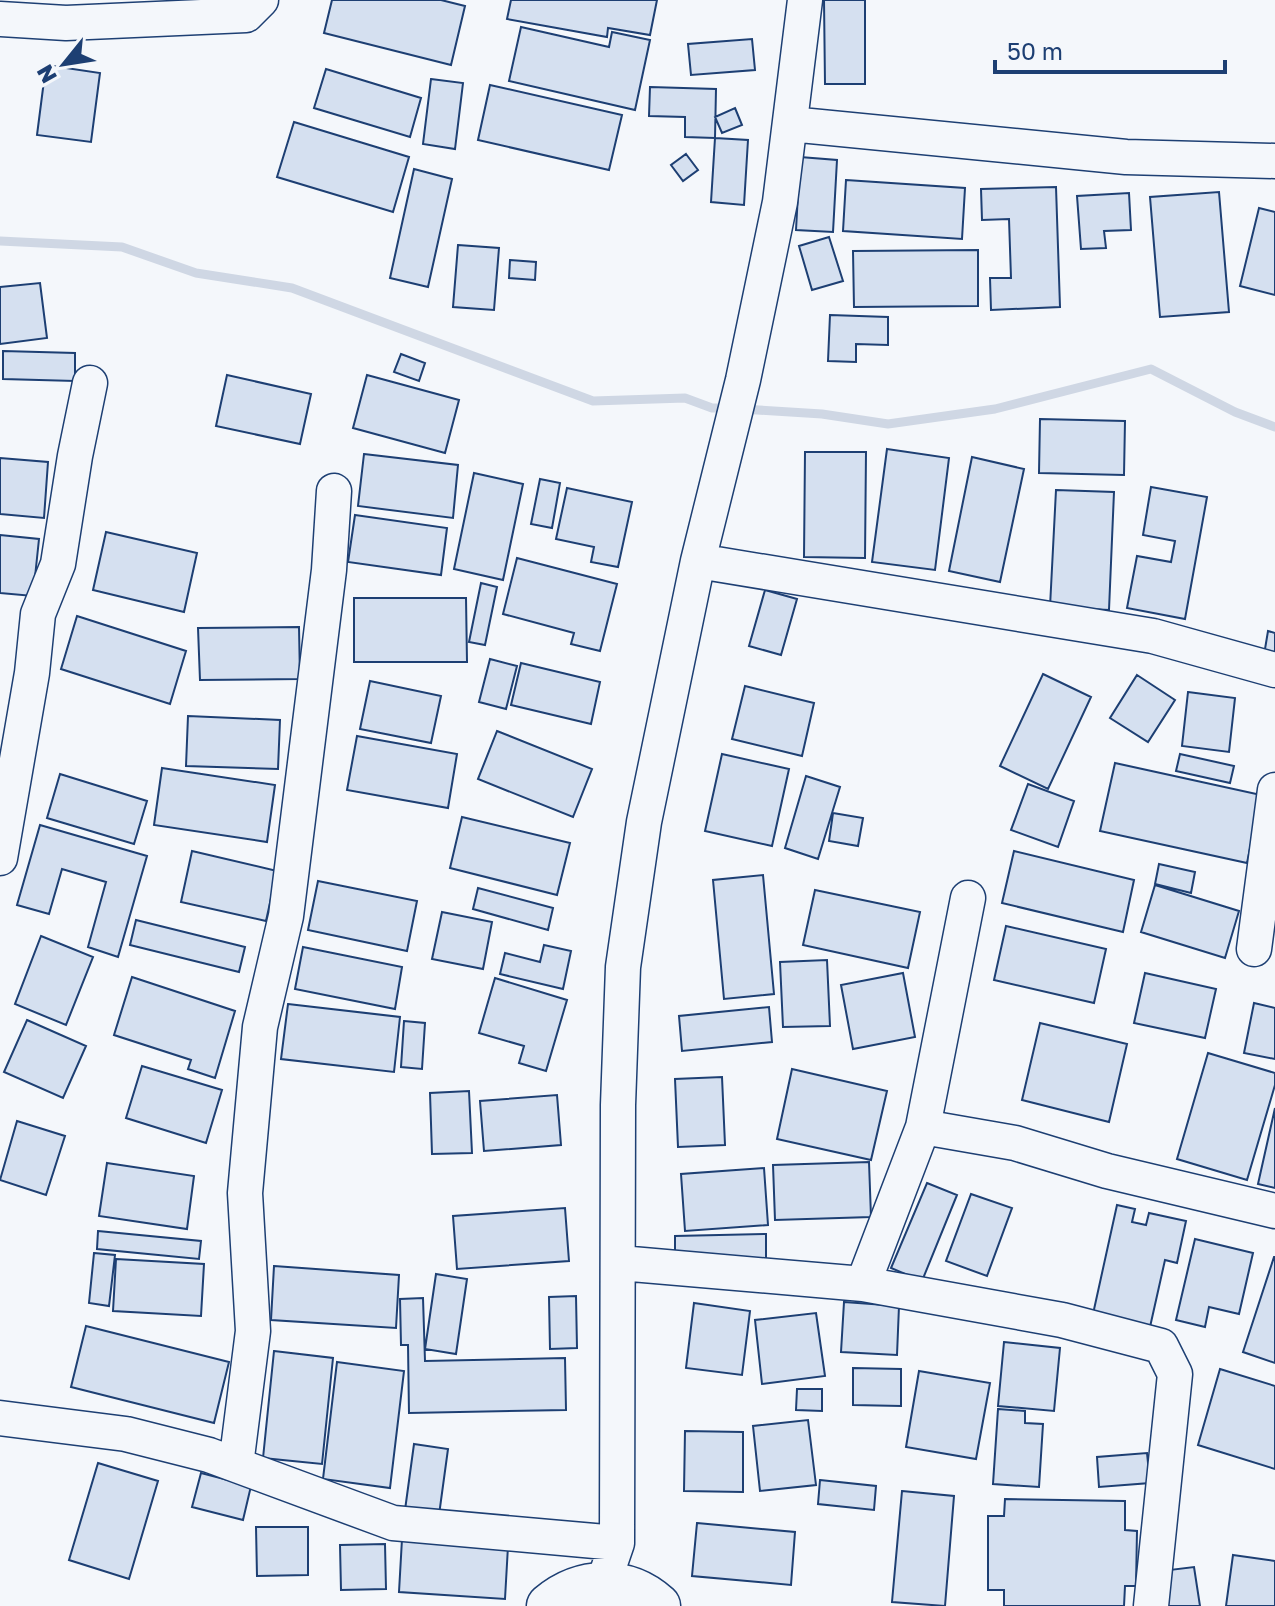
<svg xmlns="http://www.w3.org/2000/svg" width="1275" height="1606" font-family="'Golos Text',sans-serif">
<rect width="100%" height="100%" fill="#f4f7fb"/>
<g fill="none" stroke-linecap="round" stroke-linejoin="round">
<path stroke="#cfd7e4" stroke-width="9" d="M0,241l122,6 74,26 96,15 301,113 92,-3 27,10h16
M742,409l80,5 66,10 107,-15 156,-40 84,43 40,15"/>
</g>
<path fill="#d5e0f0" stroke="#1d3f73" stroke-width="2" d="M332,0h109l24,6 -14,59 -127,-32z
M511,0h146l-7,35 -42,-7 -1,9 -100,-18z
M824,0h41v84h-40z
M521,27l88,20 3,-15 38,8 -15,70 -126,-29z
M752,39l3,31 -64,5 -3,-31z
M46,65l54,8 -9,69 -54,-7z
M326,69l95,29 -11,39 -96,-29z
M431,79l32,4 -8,66 -32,-5z
M490,85l132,30 -13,55 -131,-30z
M650,87l66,2 -1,49 -30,-1v-20l-36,-1z
M735,108l7,17 -20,8 -7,-16z
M294,122l115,35 -16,55 -116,-35z
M715,138l33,2 -4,65 -33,-3z
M686,154l12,16 -15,11 -12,-16z
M800,157l37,3 -4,72 -37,-2z
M414,169l38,10 -24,108 -38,-9z
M846,180l119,8 -3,51 -119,-8z
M1056,187l4,120 -69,3 -1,-32h21l-2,-59 -27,1 -1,-31z
M1219,192l10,120 -69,5 -10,-120z
M1129,193l2,37 -27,1 2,17 -25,1 -4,-53z
M1259,208l16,4v83l-35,-9z
M829,237l14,44 -31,9 -13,-44z
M458,245l41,3 -5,62 -41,-3z
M978,250v56l-124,1 -1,-56z
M510,260l26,2 -1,18 -26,-2z
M40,283l7,55 -47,6v-57z
M830,315l58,2v28l-32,-1v18l-28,-1z
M3,351l72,2v28l-72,-2z
M401,354l24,9 -6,18 -25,-9z
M227,375l84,19 -11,50 -84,-18z
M367,375l92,25 -14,53 -92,-25z
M1040,419l85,2 -1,54 -85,-2z
M887,449l62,9 -14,112 -63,-8z
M805,452h61l-1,106 -61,-1z
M364,454l94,11 -5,53 -95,-12z
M972,457l52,12 -24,113 -51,-11z
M0,458l48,4 -4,56 -44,-4z
M474,473l49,11 -20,96 -49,-11z
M540,479l20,4 -8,45 -21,-4z
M1151,487l56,10 -22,122 -58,-11 10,-52 34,6 4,-21 -32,-6z
M567,488l65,14 -14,65 -27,-5 3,-15 -38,-8z
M1056,490l58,2 -5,118 -59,-3z
M355,515l92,13 -6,47 -93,-13z
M106,532l91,21 -13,59 -91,-22z
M0,535l39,4 -6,57 -33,-3z
M517,558l100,26 -17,67 -29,-7 3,-11 -71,-19z
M481,583l16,4 -12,58 -16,-3z
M765,590l32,9 -16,56 -32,-9z
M354,598h112l1,64h-113z
M77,616l109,35 -16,53 -109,-35z
M299,627l1,52 -100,1 -2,-52z
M1268,631l7,2v24l-11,-2z
M490,659l27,7 -11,43 -27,-7z
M521,663l79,19 -9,42 -80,-19z
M1043,674l48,23 -43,92 -48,-23z
M1137,675l38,25 -27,42 -38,-24z
M370,681l71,15 -10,47 -71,-14z
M745,686l69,17 -12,53 -70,-17z
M1188,692l47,6 -6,54 -47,-6z
M188,716l92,4 -2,49 -92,-3z
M497,731l95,38 -19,48 -95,-38z
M357,736l100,18 -9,54 -101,-18z
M722,754l67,15 -17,77 -67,-15z
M1180,754l54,12 -4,17 -54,-12z
M1115,763l146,32 -14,68 -147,-32z
M162,768l113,17 -8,57 -113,-17z
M60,774l87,27 -13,43 -87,-26z
M806,776l34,11 -22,72 -33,-11z
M1028,784l46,17 -16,46 -47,-17z
M833,813l30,5 -5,28 -29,-5z
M462,817l108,26 -13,52 -107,-27z
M40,825l107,31 -29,101 -30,-10 18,-65 -44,-13 -13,45 -32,-9z
M192,851l85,20 -11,50 -85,-19z
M1014,851l120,29 -11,52 -121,-29z
M1159,864l36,8 -4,21 -36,-9z
M763,875l11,119 -50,5 -11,-119z
M318,881l99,20 -10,50 -99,-21z
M1155,885l84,26 -14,47 -84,-26z
M478,888l75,20 -5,22 -75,-21z
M815,890l105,22 -12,56 -105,-23z
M442,912l50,10 -9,47 -51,-10z
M136,920l109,27 -6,25 -109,-27z
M1006,926l100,23 -12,54 -100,-23z
M41,936l52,21 -27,68 -51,-21z
M544,945l27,6 -8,38 -63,-15 5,-21 35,9z
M303,947l99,20 -7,42 -100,-20z
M827,960l3,66 -47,1 -3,-65z
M903,973l12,64 -62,12 -12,-64z
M1145,973l71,16 -11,49 -71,-15z
M132,977l103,34 -20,67 -27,-9 3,-9 -77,-25z
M495,978l72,22 -21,71 -27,-8 5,-17 -45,-13z
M1254,1003l21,5v51l-31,-6z
M288,1004l112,13 -6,55 -113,-13z
M769,1007l3,35 -90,9 -3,-35z
M27,1020l59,26 -23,52 -59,-26z
M404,1021l21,2 -3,46 -21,-2z
M1040,1023l87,21 -18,78 -87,-22z
M1208,1053l67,20v12l-28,95 -70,-21z
M142,1066l80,24 -16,53 -80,-25z
M792,1069l95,22 -16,69 -94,-21z
M722,1077l3,68 -47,2 -3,-68z
M469,1091l3,62 -40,1 -2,-61z
M557,1095l4,50 -77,6 -4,-50z
M1275,1108v80l-17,-4z
M17,1121l48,15 -19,59 -46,-15z
M869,1162l2,55 -96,3 -2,-55z
M107,1163l87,13 -7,53 -88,-13z
M764,1168l4,57 -83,6 -4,-57z
M927,1183l30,12 -35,86 -31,-13z
M971,1194l41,14 -25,68 -41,-15z
M1117,1205l18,4 -3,13 14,3 3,-12 37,8 -9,42 -12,-3 -15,67 -57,-13z
M565,1208l4,53 -112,8 -4,-53z
M98,1231l103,10 -2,18 -102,-10z
M766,1234v27l-91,2v-27z
M1195,1239l58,14 -14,61 -30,-7 -4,20 -29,-7z
M94,1253l21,2 -6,51 -20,-3z
M1274,1257h1v106l-32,-11z
M116,1259l88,5 -3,52 -88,-5z
M274,1266l125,9 -3,53 -125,-8z
M436,1274l31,5 -11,75 -31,-5z
M576,1296l1,52 -27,1 -1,-52z
M423,1298l2,63 140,-3 1,52 -157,3 -1,-68h-7l-1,-46z
M844,1302l55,4 -2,49 -56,-3z
M694,1303l56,8 -8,64 -56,-7z
M816,1313l9,63 -63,8 -7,-64z
M86,1326l143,36 -15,61 -143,-36z
M1004,1342l56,6 -6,63 -56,-5z
M274,1351l59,7 -11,106 -59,-6z
M337,1362l67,9 -14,117 -67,-9z
M853,1368l48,1v37l-48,-1z
M1220,1369l55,17v83l-77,-24z
M919,1371l71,12 -14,76 -70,-12z
M797,1389h25v22l-26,-1z
M998,1409l27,2v12l18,1 -4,63 -46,-3z
M808,1420l8,65 -56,6 -7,-65z
M685,1431l58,1v60l-59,-1z
M414,1444l34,5 -9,66 -34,-5z
M1147,1453l3,30 -51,4 -2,-30z
M98,1463l60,18 -29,98 -60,-19z
M201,1473l50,13 -8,34 -51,-13z
M820,1480l56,6 -2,24 -56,-6z
M902,1491l52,5 -9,110 -53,-4z
M1005,1499l120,2v29l12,1 -1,55h-11l-1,20h-120v-16h-16v-74h16z
M697,1523l98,9 -4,53 -99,-9z
M256,1527h52v48l-51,1z
M402,1539l106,7 -3,53 -106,-7z
M385,1544l1,45 -45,1 -1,-45z
M1233,1555l42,6v45h-49z
M1194,1567l6,39h-34l-5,-35z"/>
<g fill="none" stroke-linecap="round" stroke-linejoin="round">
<g stroke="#1d3f73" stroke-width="37">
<path id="minor" d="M0,19l66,4 180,-8 15,-15
M790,124l336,33 149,4
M698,561l455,75 122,34
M0,858l32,-185 6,-59 20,-50 17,-108 15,-73
M1254,949l21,-159
M923,1127l92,16 92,28 168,40
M620,1263l243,21 199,36 99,26 14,28 -24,232
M863,1284l60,-157 45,-229
M0,1418l126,16 83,21 184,68 224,20
M236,1465l17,-134 -8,-138 15,-166 26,-111 43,-346 5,-79
M603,1584l14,-41 1,-438 5,-138 21,-145 54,-261 45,-181 37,-178 25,-202"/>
</g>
<g stroke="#1d3f73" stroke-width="47">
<path id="highway" d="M549,1606c32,-27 77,-29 109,0"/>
</g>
<use href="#minor" stroke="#f4f7fb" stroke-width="34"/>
<use href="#highway" stroke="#f4f7fb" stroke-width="44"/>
</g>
<g transform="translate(64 64) rotate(240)" stroke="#f4f7fb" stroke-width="6" paint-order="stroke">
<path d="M0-6L14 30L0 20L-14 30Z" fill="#1d3f73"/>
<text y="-12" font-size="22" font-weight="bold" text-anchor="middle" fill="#1d3f73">N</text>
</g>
<path d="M995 60v12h230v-12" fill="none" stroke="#1d3f73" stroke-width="4"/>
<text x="1007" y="60" font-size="24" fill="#1d3f73" stroke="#f4f7fb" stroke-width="6" paint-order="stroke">50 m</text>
</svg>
